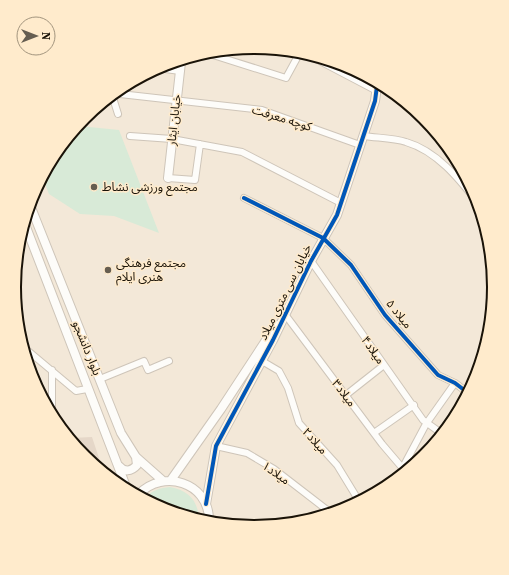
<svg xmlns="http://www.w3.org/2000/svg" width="509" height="575" font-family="'Source Serif 4','Noto Sans Arabic',serif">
<rect width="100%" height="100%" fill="#f3e8d8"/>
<path fill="#e5d7c8" d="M92,437l11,33 -19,-13 -13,-19z"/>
<path fill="#d8ead7" d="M79,126l40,4 40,103 -45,-17 -34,-2 -31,-20 -6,-15z
M170,487c17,3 27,12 29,30l-37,-7 -17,-12c7,-8 15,-10 25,-11z"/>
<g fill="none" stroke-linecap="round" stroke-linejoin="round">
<g stroke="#cec5b9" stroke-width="8">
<path id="street" d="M213,55l73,23 12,-22
M316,59l61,32
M158,68l22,3
M120,94l142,16 98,35
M113,98l5,16
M130,136l42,3 70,13 99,51
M364,136c13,2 30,2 42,6 31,9 53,37 72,61
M168,178l27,2 5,-36
M244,198l79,40 28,27 34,50 53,60 17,8 13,10
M311,261l112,159 18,13
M284,313l98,131 23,27
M27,350l49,41 11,-2
M262,361l17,10 9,17 11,35 38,42 22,36
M52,370v40
M100,379l44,-18 4,9 21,-9
M346,395l38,-30
M374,433l40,-28
M216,446l31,7 27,16 57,44
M402,469l24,-45 29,-41"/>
</g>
<g stroke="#cec5b9" stroke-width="10">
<path id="secondary" d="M168,178l13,-116
M30,205l91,228 15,24 26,23
M26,227l99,257
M119,466c5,6 12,6 18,-1l-1,-8
M171,480l50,-71 55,-84
M139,494c24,-25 69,-12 70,25
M206,504l10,-58 57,-106 38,-79 26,-46 38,-114 2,-15"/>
</g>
<use href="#street" stroke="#fdfcf9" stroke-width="6"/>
<use href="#secondary" stroke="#fdfcf9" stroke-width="8"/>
<g stroke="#ffebcc" stroke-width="6">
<path id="cycleway" d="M244,198l79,40 28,27 34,50 53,60 17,8 13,10
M206,504l10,-58 57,-106 38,-79 26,-46 38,-114 2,-15"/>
</g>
<use href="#cycleway" stroke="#0057b8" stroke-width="4"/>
</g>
<g fill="#665e51" stroke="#ffebcc" stroke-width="1.5">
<circle cx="94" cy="187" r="4"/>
<circle cx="108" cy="270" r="4"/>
</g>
<g text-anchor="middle" stroke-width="3" stroke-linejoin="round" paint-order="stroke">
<g font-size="12" fill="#1a1308" stroke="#ffebcc">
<text transform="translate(282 118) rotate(17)" y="4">کوچه معرفت</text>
<text transform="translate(174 120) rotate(-84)" y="4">خیابان ایثار</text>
<text transform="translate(285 292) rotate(-64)" y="4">خیابان سی متری میلاد</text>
<text transform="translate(399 314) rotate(51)" y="4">میلاد ۵</text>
<text transform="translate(87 348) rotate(68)" y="4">بلوار دانشجو</text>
<text transform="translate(373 350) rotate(55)" y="4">میلاد۴</text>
<text transform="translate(344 393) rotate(53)" y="4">میلاد۳</text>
<text transform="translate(315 441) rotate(48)" y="4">میلاد۲</text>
<text transform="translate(276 473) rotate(35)" y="4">میلاد۱</text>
</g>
<g font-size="12" fill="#1a1308" stroke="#ffebcc" text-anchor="start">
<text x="102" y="191">مجتمع ورزشی نشاط</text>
<text x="116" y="267">مجتمع فرهنگی<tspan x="116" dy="14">هنری ایلام</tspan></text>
</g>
</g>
<path d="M0 0H509V575H0ZM21 287a233 233 0 1 1 466 0a233 233 0 1 1-466 0Z" fill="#ffebcc" fill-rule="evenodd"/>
<path fill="none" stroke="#1a1308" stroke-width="2" d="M21 287a233 233 0 1 1 466 0a233 233 0 1 1-466 0Z"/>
<g transform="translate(36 36) rotate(90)"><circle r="19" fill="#ffebcc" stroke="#a3957e"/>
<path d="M0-3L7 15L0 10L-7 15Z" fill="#665e51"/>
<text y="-6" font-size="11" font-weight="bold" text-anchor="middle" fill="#1a1308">N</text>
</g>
</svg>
